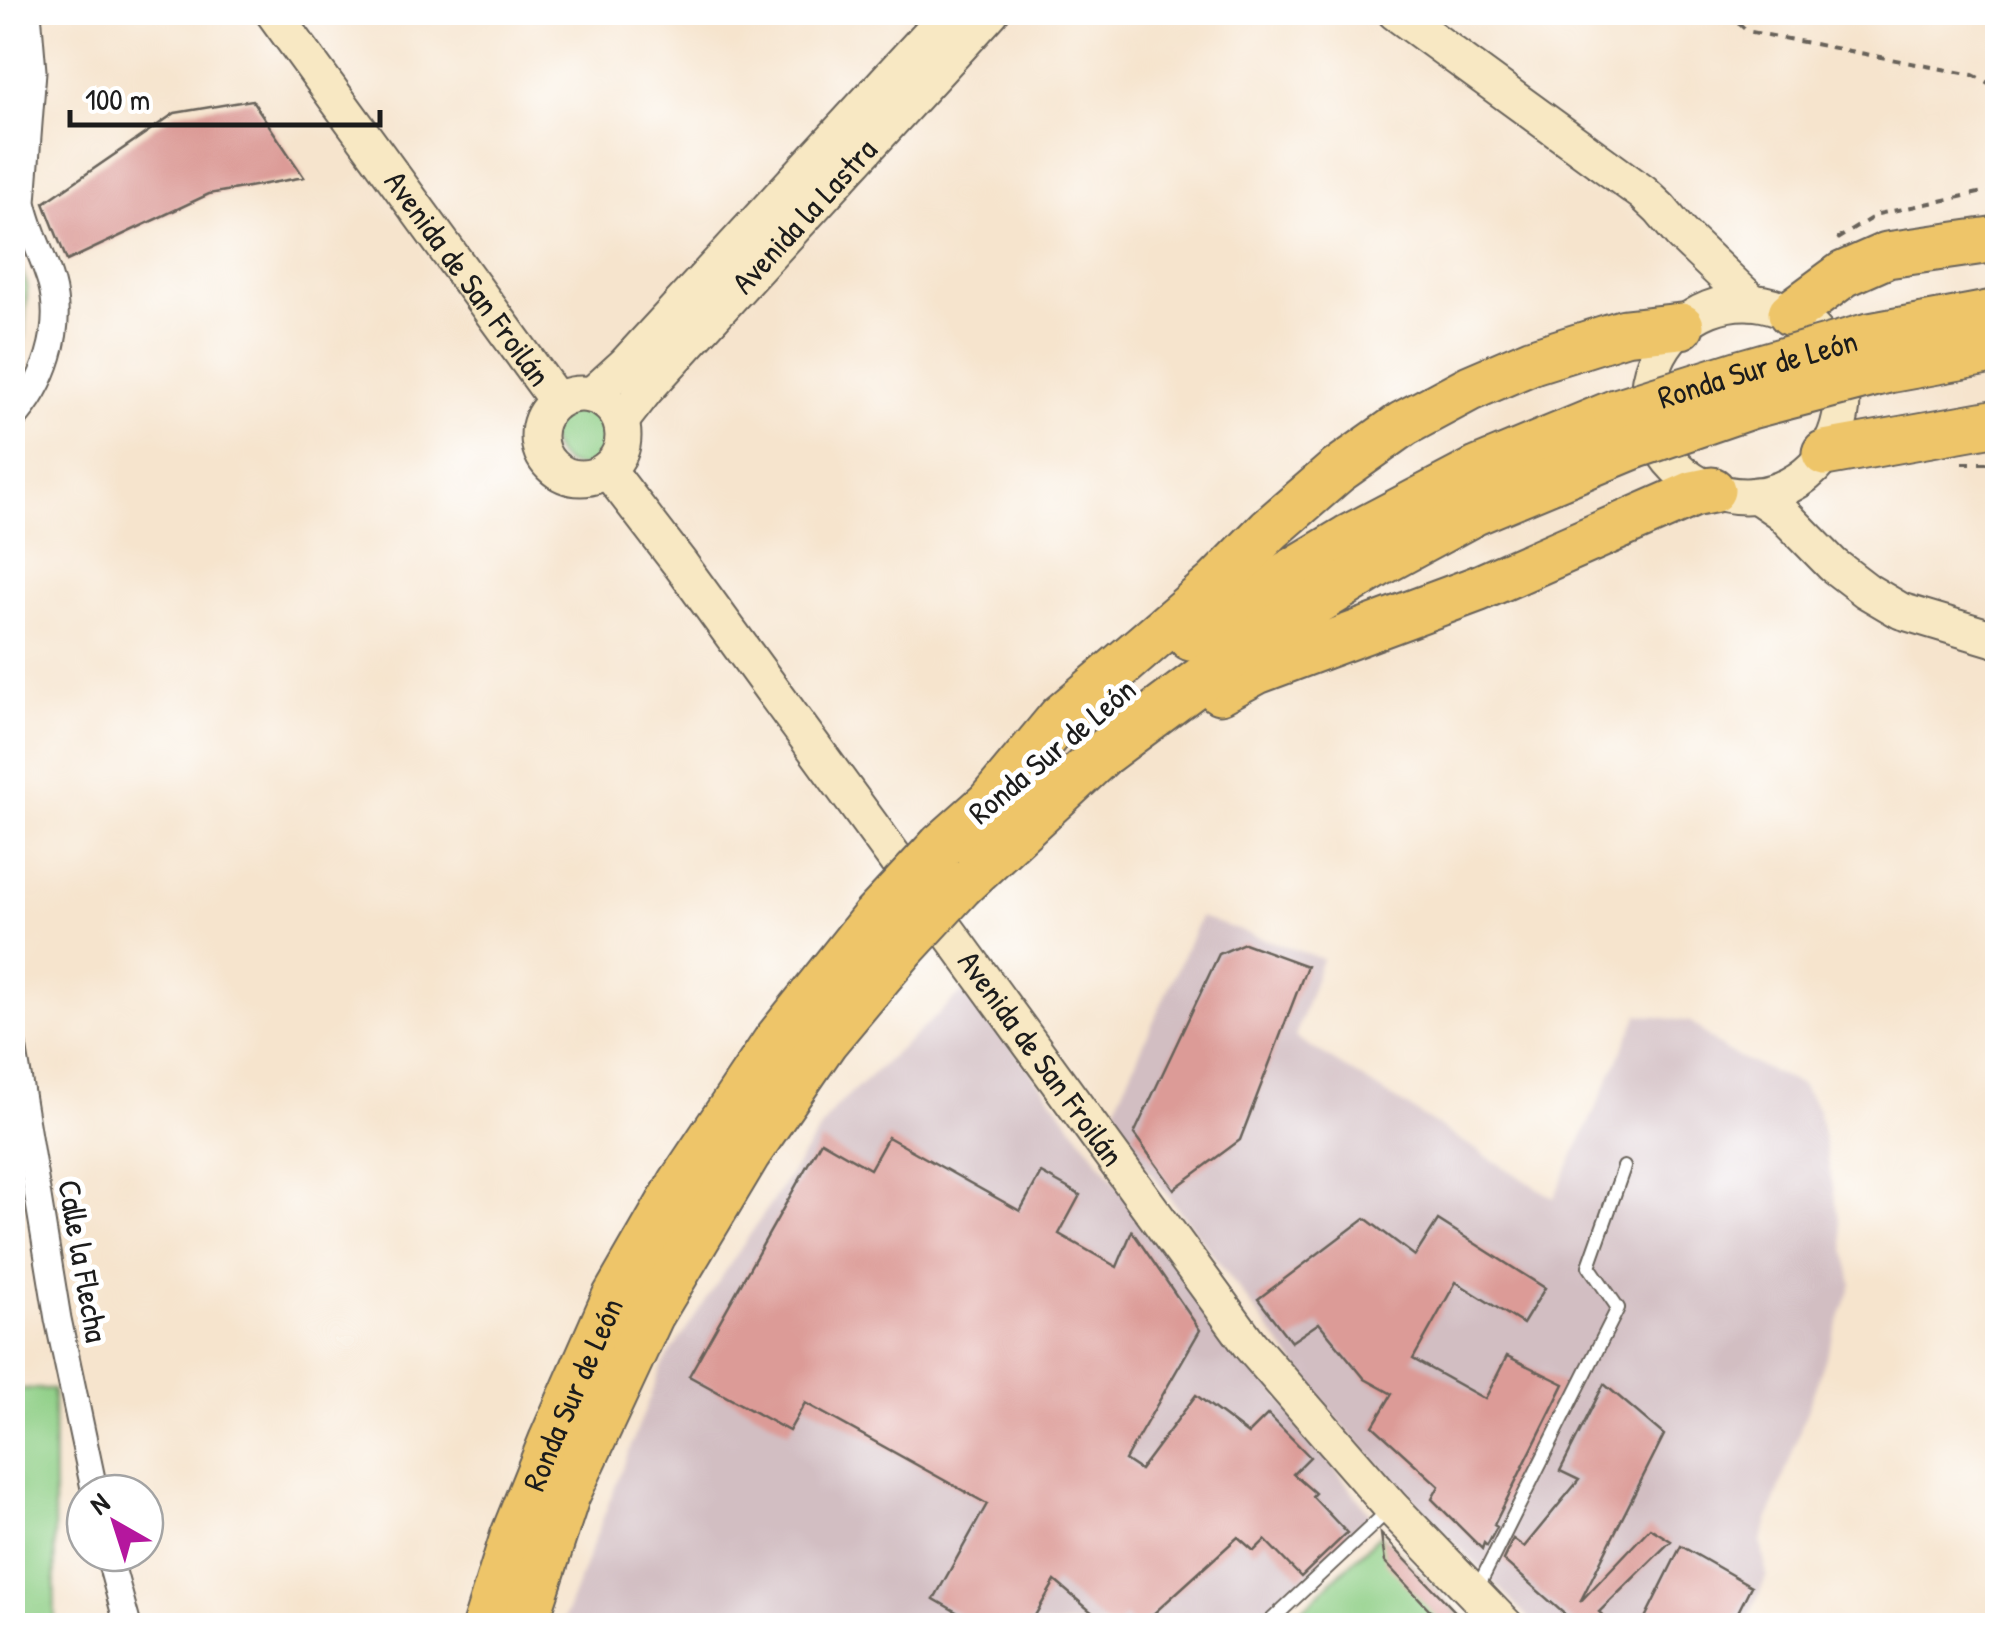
<svg xmlns="http://www.w3.org/2000/svg" width="2010" height="1638" font-family="'Patrick Hand',sans-serif">
<rect width="100%" height="100%" fill="#fff"/>
<filter id="ink" filterUnits="userSpaceOnUse"><feTurbulence type="fractalNoise" baseFrequency=".01" numOctaves="2"/><feDisplacementMap in="SourceGraphic" scale="20" xChannelSelector="R" yChannelSelector="G"/><feConvolveMatrix kernelMatrix="1 2 1 2 8 2 1 2 1" color-interpolation-filters="sRGB"/></filter>
<filter id="wash" filterUnits="userSpaceOnUse"><feTurbulence type="fractalNoise" baseFrequency=".0048" numOctaves="4" result="noise"/><feDisplacementMap in="SourceGraphic" scale="40" xChannelSelector="R" yChannelSelector="G"/><feGaussianBlur stdDeviation="2.25" result="paint"/><feColorMatrix in="noise" values="0 0 0 0 0 0 0 0 0 0 0 0 0 0 0 0 0 1.4 0 .05"/><feComposite in="paint" operator="in"/></filter>
<g filter="url(#wash)">
<rect width="100%" height="100%" fill="#f6e4cd"/>
<path fill="#d2bec2" d="M1200,917l122,42 -27,78 259,161 85,-184 52,8 34,29 76,34 17,25 34,174 -91,257 6,35 -22,49h-210l-191,-197 -234,-309z
M967,988l409,534 -112,103 -703,1 101,-260 172,-257z"/>
<path fill="#8fcf86" stroke="#567651" stroke-width="2.5" d="M12,242l15,44 -5,82 -9,10z
M550 436a31 31 0 1 1 62 0a31 31 0 1 1-62 0Z
M13,1389h40l2,236h-42z
M1381,1534l88,91 -184,1z"/>
<g id="blocks">
<path fill="#dc9b97" d="M252,100l52,77 -95,17 -142,67 -23,-58 131,-90z
M1244,943l63,23 -67,174 -66,49 -40,-55 85,-180z
M888,1137l132,74 21,-38 39,22 -21,39 58,33 15,-36 68,99 -75,130 15,10 56,-75 52,39 20,-20 42,43 -17,17 22,19 -3,3 35,37 -46,44 -36,-37 -11,11 -16,-14 -98,89h-6l-9,-10 -8,10h-9l-53,-45 -26,45h-48l-47,-27 53,-95 -182,-101 -16,28 -100,-55 132,-235 49,28z
M1365,1218l50,38 23,-36 107,68 -22,36 -67,-42 -43,77 72,40 22,-43 57,28 -70,141 3,2 -10,19 -3,-3 -2,6 -50,-50 7,-13 -66,-60 19,-32 -27,-15 -46,-56 -28,19 -33,-43z
M1604,1384l60,51 -84,167 70,-74 21,13 -72,71 16,14h-37l-75,-66 10,-21 11,8 55,-67 -19,-9z
M1381,1534l88,92h-24l-60,-64z
M1681,1546l70,40 -20,40h-90z"/>
</g>
</g>
<g filter="url(#ink)">
<use href="#blocks" fill-opacity="0" stroke="#68625a" stroke-width="2.5"/>
<g fill="none" stroke-linecap="round" stroke-linejoin="round">
<g stroke="#68625a" stroke-width="16">
<path id="lane" d="M1476,1591l142,-283 -29,-42 35,-99
M1265,1626l125,-117"/>
</g>
<g stroke="#68625a" stroke-width="29">
<path id="street" d="M12,420c33,-36 52,-90 39,-137 -8,-28 -22,-52 -28,-81l10,-131 -5,-59
M12,1039l46,280 37,174
M108,1553l20,73"/>
</g>
<g stroke="#68625a" stroke-width="39">
<g id="secondary">
<path id="s1" d="M273,12l284,389"/>
<path d="M1395,12l248,181 17,16 21,25 71,68"/>
<circle cx="1745" cy="399" r="97"/>
<circle cx="581" cy="436" r="42"/>
<path d="M592,395l33,-30 325,-353"/>
<path id="s2" d="M621,421l25,-32 345,-377"/>
<path id="s3" d="M607,469l74,96 569,780 141,162 115,119"/>
<path d="M1756,495l25,17 52,53 34,26 34,20 97,29"/>
</g>
</g>
<g stroke="#68625a" stroke-width="49">
<g id="highway">
<path d="M1791,313l53,-39 43,-19 111,-16"/>
<path d="M1869,336l129,-24"/>
<path d="M1888,370l110,-20"/>
<path d="M1825,453l173,-31"/>
<path d="M1191,638l62,-43 95,-57 131,-69 137,-57"/>
<path d="M1220,691l37,-20 220,-82 216,-95 19,-4"/>
<path d="M991,801l70,-84 155,-133 54,-55 67,-58 66,-47 67,-36 63,-27 92,-29 56,-6"/>
<path d="M941,846l72,-64"/>
<path d="M962,884l141,-131 154,-115 118,-72 100,-54 159,-66"/>
<path id="s4" d="M485,1626l28,-89 39,-97 62,-141 67,-116 95,-142 98,-123"/>
<path d="M524,1626l43,-131 84,-180 97,-162 77,-112 77,-92"/>
</g>
</g>
<path stroke="#68625a" stroke-width="4" stroke-dasharray="8 8" stroke-linecap="butt" d="M1727,12l20,19 226,44 25,13
M1837,239l41,-25 120,-25
M1963,463h35"/>
<use href="#lane" stroke="#fff" stroke-width="12"/>
<use href="#street" stroke="#fff" stroke-width="25"/>
<use href="#secondary" stroke="#f8e8c3" stroke-width="35"/>
<use href="#highway" stroke="#eec569" stroke-width="45"/>
<g stroke="#68625a" stroke-width="49" stroke-linecap="butt">
<g id="highway-bridge">
<path id="s5" d="M1616,412l124,-39 129,-37"/>
<path d="M1634,446l116,-40 138,-36"/>
<path d="M874,918l67,-72"/>
<path d="M902,949l60,-65"/>
</g>
</g>
<use href="#highway-bridge" stroke="#eec569" stroke-width="45"/>
</g>
</g>
<g text-anchor="middle" stroke-width="10" stroke-linejoin="round" paint-order="stroke">
<g font-size="32" fill="#1c1c1c" stroke="#fff">
<text dy="11" stroke="none"><textPath href="#s2" startOffset="275">Avenida la Lastra</textPath></text>
<text dy="11" stroke="none"><textPath href="#s1" startOffset="330">Avenida de San Froilán</textPath></text>
<text dy="11" stroke="none"><textPath href="#s5" startOffset="148">Ronda Sur de León</textPath></text>
<text transform="translate(1052 751) rotate(-40)" y="11">Ronda Sur de León</text>
<text dy="11" stroke="none"><textPath href="#s3" startOffset="732">Avenida de San Froilán</textPath></text>
<text transform="translate(83 1261) rotate(80)" y="11">Calle la Flecha</text>
<text dy="11" stroke="none"><textPath href="#s4" startOffset="248">Ronda Sur de León</textPath></text>
</g>
</g>
<rect width="2010" height="1638" fill="none" stroke="#fff" stroke-width="50"/>
<g transform="translate(115 1523) rotate(321)"><circle r="48" fill="#ffffff" stroke="#a4a4a4" stroke-width="2.5"/>
<path d="M0-8L18 38L0 25L-18 38Z" fill="#b5179e"/>
<text y="-15" font-size="28" font-weight="bold" text-anchor="middle" fill="#1c1c1c">N</text>
</g>
<path d="M70 110v15h310v-15" fill="none" stroke="#1c1c1c" stroke-width="5"/>
<text x="85" y="110" font-size="30" fill="#1c1c1c" stroke="#ffffff" stroke-width="8" paint-order="stroke">100 m</text>
</svg>
